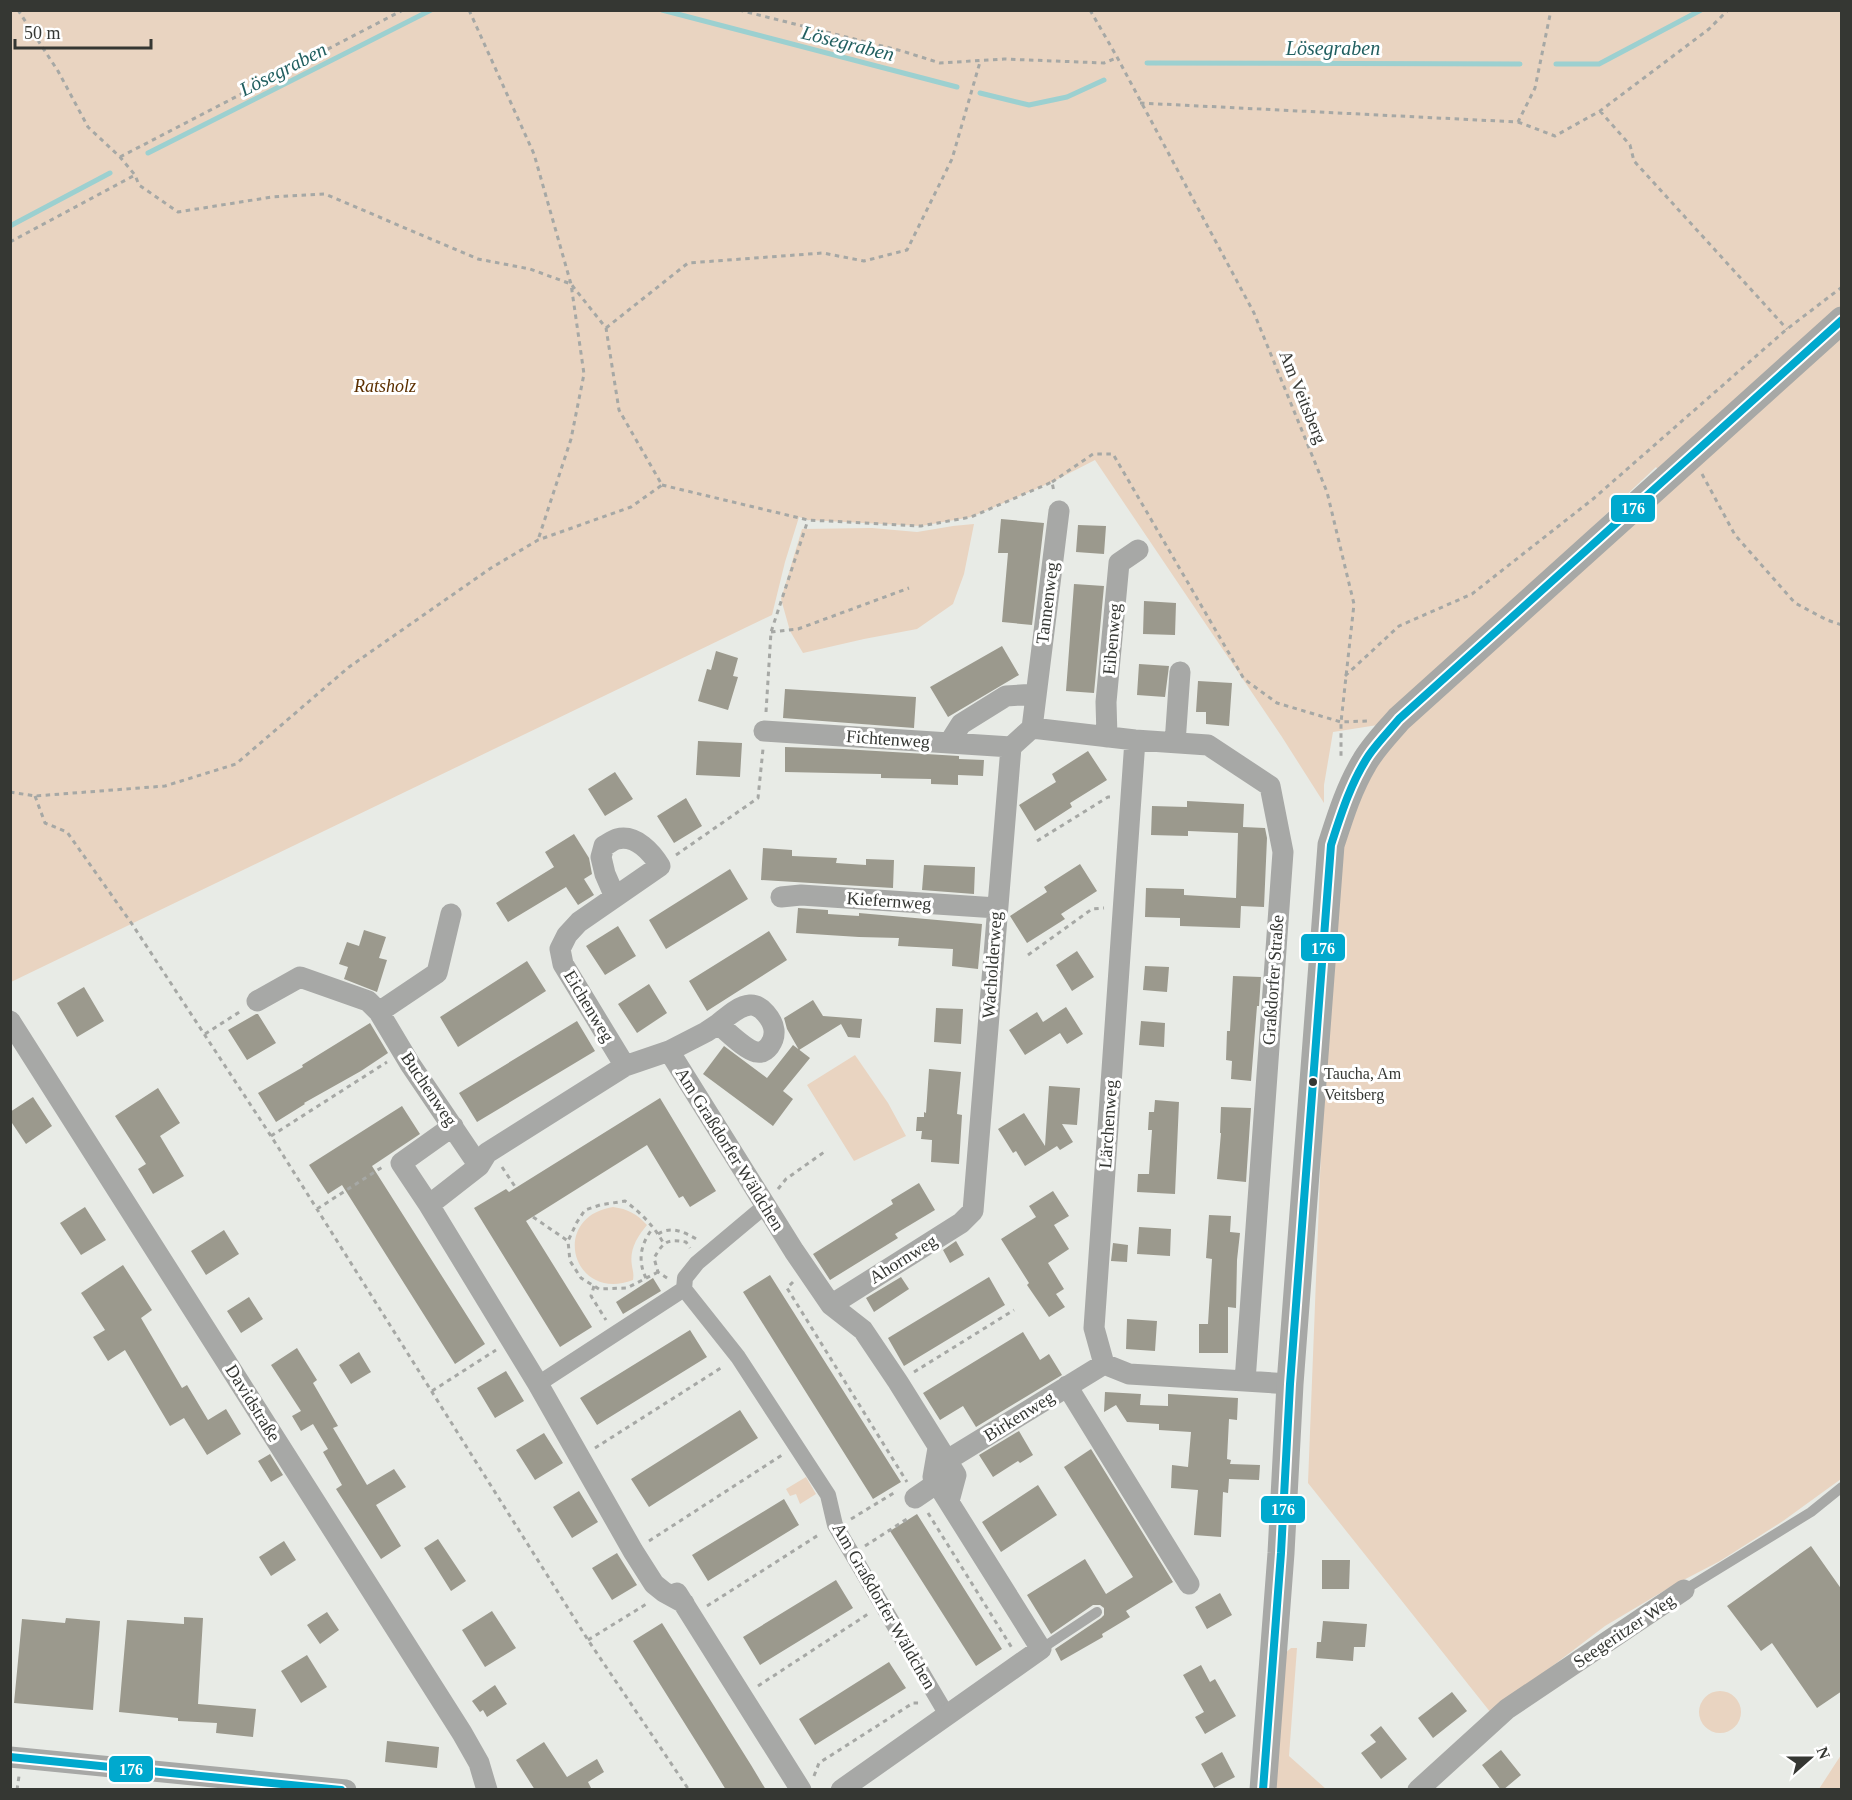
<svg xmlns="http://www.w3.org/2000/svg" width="1852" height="1800" font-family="Georgia,serif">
<rect width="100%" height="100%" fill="#e8ebe6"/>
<path fill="#e9d4c1" d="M11,11h1830v1468l-58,42 -63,40 -48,25 -67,40 -114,87 -183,-230 18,-459 18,-188 30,-67 25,-37 269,-251 -12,-14 -272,257 -51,8 -9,53v18l-42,-66 -187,-277 -43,22 -81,35 -50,9 -113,-6 -9,-3 -14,45 -13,53 -761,367z
M974,524l-10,50 -11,30 -36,25 -53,10 -61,14 -13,-22 -9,-32 21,-70 70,-1 45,4 36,-6z
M855,1055l33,48 18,33 -52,25 -47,-76z
M613,1207c15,2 24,7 34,18 -10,12 -18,25 -15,41 1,6 2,8 1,14 -61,23 -84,-63 -20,-73z
M806,1477l10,17 -16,10 -4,-10 -6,2 -4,-7z
M1291,1648h6l-8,108 37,33 -52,1 9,-135z
M1699 1712a21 21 0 1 1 42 0a21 21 0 1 1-42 0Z
M1841,1755v34h-22z"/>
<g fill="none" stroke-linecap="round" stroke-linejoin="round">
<path stroke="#9cd0d0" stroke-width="5" d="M662,10l295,77
M1147,63l373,1
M1556,64h43l102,-54
M980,93l49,12 38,-8 37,-17
M148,153l283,-143
M10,226l100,-53"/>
</g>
<path fill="#9b998d" d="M1001,519l43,4 -12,102 -30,-3 6,-69h-10z
M1078,525l28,1 -2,28 -28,-2z
M1074,584l30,2 -10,107 -28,-2z
M1144,601l32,2 -1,32 -32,-1z
M1002,646l17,29 -71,42 -18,-30z
M716,651l22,7 -5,18 5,1 -10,33 -30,-9 9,-32 4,1z
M1139,664l30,2 -4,31 -28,-2z
M1198,681l34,2 -3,43 -23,-2v-12h-10z
M785,689l131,8 -2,31 -131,-10z
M698,741l44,2 -2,34 -44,-2z
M785,747l58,2 116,7v3l25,1 -1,16 -25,-1v10l-27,-1v-5l-50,-1v-4l-96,-2z
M1088,751l19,29 -37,23 2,4 -37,24 -16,-26 37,-23 -4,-8z
M615,772l18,27 -28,17 -17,-27z
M686,798l16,28 -28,17 -17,-27z
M1187,801l57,3 -1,23 22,1 2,10 -3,69 -23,-1 -1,22 -60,-2v-8l-35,-1 1,-29 38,1v6l52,3 2,-65 -50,-2v5l-37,-1 1,-29 35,1z
M574,834l15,24 3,16 -8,5 10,16 -16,10 -12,-18 -58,35 -12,-19 58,-36 -9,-15z
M763,848l29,2v6l45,2 -1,5 30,2v-6l28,1 -1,28 -132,-8z
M1080,864l17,27 -36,23 4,5 -38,24 -17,-27 37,-24 -3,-5z
M924,865l51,2 -1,27 -52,-4z
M730,869l18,30 -82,50 -17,-29z
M798,908l30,2v4l31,2v-3l123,11 -4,45 -26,-3 1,-17 -55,-3 1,-8 -40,-1 -63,-4z
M618,926l18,30 -31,19 -19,-29z
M364,930l22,7 -7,21 8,2 -10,32 -33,-13 4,-12 -9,-3 8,-22 12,4z
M769,931l18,29 -80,51 -18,-30z
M1077,951l17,26 -22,14 -16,-26z
M527,961l19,30 -88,56 -18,-30z
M1145,966l24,1 -2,25 -24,-2z
M1233,976l28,1 -2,29h-2l-6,75 -20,-2 1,-18 -6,-1 1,-29h3z
M649,984l18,29 -30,20 -19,-29z
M84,987l20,34 -27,16 -20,-34z
M813,1000l10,16 39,3 -2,19 -12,-1 -7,-13 -42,26 -12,-21 -3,-11z
M1066,1007l17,27 -16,10 -7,-11 -35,22 -16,-25 28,-18 6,10z
M936,1008l27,1 -2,35 -27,-2z
M256,1014h2l18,29 -29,17 -19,-30z
M577,1021l18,30 -118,71 -18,-29z
M1141,1021l24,2 -1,24 -25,-2z
M370,1023l18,30 -27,18 -57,32 1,1 -29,18 -18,-29 45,-26 -1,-2z
M793,1045l17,13 -27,33 10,8 -20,27 -70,-52 21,-28 43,32z
M929,1069l32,3 -4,42 5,1 -3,49 -28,-2 1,-22 -11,-1 1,-8h-6l1,-14h7v-5l2,1z
M1049,1086l31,2 -3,37 -15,-1 11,18 -13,8 -3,-4 -32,20 -9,-15 -3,2 -15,-24 26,-16 21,33z
M158,1088l22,35 -20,13 24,40 -31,18 -15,-25 8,-5 -31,-48z
M33,1097l19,29 -26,18 -16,-24v-8z
M660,1098l56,93 -26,16 -7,-11 -4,2 -32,-53 -121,76 66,106 -32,20 -86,-139 32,-19 3,3z
M1155,1100l24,2 -4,92 -38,-2 1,-18h11l3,-44h-4l1,-18h5z
M402,1106l18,28 -48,32 113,178 -30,20 -113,-179 -14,9 -19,-29z
M1221,1107l30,1 -5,74 -29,-3 4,-46h-1z
M919,1183l16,27 -40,24 3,4 -68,42 -17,-26 80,-50 -2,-4z
M1053,1191l16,25 -15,9 15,24 -21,14 16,26 -8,5 9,13 -16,10 -22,-32 2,-2 -28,-44 35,-22 -7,-11z
M85,1207l21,33 -25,15 -21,-32z
M1209,1215l22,1 -1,16 10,1 -3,27 -1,48 -8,-1v46h-29v-29h9l4,-65 -6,-1z
M1139,1227l32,2 -1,27 -33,-2z
M224,1230l15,24 -33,21 -15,-24z
M956,1241l8,14 -14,8 -7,-13z
M1113,1243l15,2 -1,17 -16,-1z
M123,1265l29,45 -11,8 41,70 5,-3 21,35 18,-11 15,25 -34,21 -23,-37 -14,8 -45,-76 -17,11 -15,-24 12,-7 -24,-37z
M770,1275l131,207 -28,17 -130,-207z
M901,1277l8,12 -35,23 -8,-14z
M989,1277l16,28 -101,61 -16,-28z
M653,1278l8,13 -38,23 -7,-12z
M249,1297l14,22 -22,14 -14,-22z
M1127,1319l30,2 -2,30 -29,-2z
M690,1330l17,27 -110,68 -17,-27z
M1023,1332l17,28 9,-6 13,21 -86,52 -13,-21 -23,14 -17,-27z
M297,1348l20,32 -4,3 25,43 -5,2 34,57 27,-16 12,18 -30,18 25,41 -20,13 -45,-70 6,-4 -19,-33 5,-3 -15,-25 -12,7 -9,-15 9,-5 -30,-46z
M359,1352l12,20 -20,12 -12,-19z
M506,1371l18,30 -29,17 -18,-30z
M1105,1392l36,2 -1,11 28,1v-12l70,4 -1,22 -8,-1 -2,40 4,1 -1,4 30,1 -1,15 -30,-1 -1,14 -5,-1 -2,45 -27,-2 4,-45 -27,-2 1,-23 16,2 3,-35 -32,-2v-6l-32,-2 -11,-17 -12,7z
M740,1410l18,28 -109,69 -18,-28z
M1019,1431l14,24 -13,8 -2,-2 -25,16 -14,-22z
M544,1433l19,30 -28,17 -19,-30z
M1091,1449l82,133 -47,29 4,6 -28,17 1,3 -42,24 -6,-12 46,-31 3,-3v-7l-4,-3h-7l-42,29 -24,-39 58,-36 21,35 27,-17 -69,-110z
M270,1454l13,21 -12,7 -13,-21z
M1038,1485l19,30 -56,37 -19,-30z
M579,1491l19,31 -26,16 -19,-31z
M784,1499l15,26 -91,56 -16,-26z
M917,1514l85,135 -26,17 -86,-135z
M438,1539l28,42 -15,10 -27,-43z
M284,1541l12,19 -25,16 -12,-19z
M1811,1546l31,44v101l-25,17 -45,-65 -11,8 -34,-45z
M617,1553l20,32 -25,15 -20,-32z
M1322,1560h28l-1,29h-27z
M836,1580l17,28 -93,57 -17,-28z
M1220,1593l12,22 -25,14 -12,-22z
M492,1611l24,37 -31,19 -23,-37z
M327,1612l12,18 -19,14 -13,-19z
M184,1617l19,1 -5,86 58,5 -3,28 -37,-4 1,-10 -39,-2v-3l-59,-6 8,-92 57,4z
M66,1618l34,3 -7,89 -79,-7 8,-84 43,4z
M1323,1621l44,3 -2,23h-11l-1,14 -37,-3 1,-16h4z
M662,1623l89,142 15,25h-40l-14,-23 -79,-126z
M307,1655l20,32 -26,16 -20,-32z
M889,1662l17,26 -91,57 -16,-26z
M1201,1665l9,17 5,-3 21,37 -31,18 -10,-17 9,-5 -21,-37z
M495,1685l12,19 -20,13 -4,-7 -3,2 -8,-11z
M1452,1692l15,19 -34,27 -15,-20z
M1381,1726l26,33 -26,20 -20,-26 15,-11 -6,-7z
M387,1741l52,6 -2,21 -52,-6z
M544,1742l23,35 30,-18 7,13 -16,10 4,8h-57l-19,-30z
M1501,1750l20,25 -18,15h-2l-19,-25z
M1222,1752l13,25 -21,11 -13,-24z"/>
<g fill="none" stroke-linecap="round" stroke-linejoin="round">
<path stroke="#a6a8a5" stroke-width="3" stroke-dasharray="4.5 4.5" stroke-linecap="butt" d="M469,10l65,144 37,130 13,90 -13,65 -33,101
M739,10l163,41 38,12 64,-4 100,4 12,-5
M1090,10l27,47 137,256 73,179 27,112 -13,118v34
M1140,103l378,19 17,-34 16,-78
M1600,111l30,34 4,16 153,168
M1518,122l37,14 45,-25 109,-82 19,-19
M120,157l283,-147
M10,242l125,-67
M606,328l82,-65 135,-10 41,8 43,-11 45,-91 28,-97
M1702,474l33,61 60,68 32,17 15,5
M1052,482l41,-28h20l131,225 33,24 64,19 26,-1
M662,485l146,35 113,6 50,-9 81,-35 2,10
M771,632l27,-3 111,-41
M1345,676l54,-50 73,-32 121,-95 194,-170 55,-42
M766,712l5,-80 37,-112
M10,792l25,4 130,-10 71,-22 113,-97 142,-99 47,-28 93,-33 31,-22 -43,-75 -13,-82 -35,-44 -41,-15 -52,-10 -153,-65 -53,3 -94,15 -39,-27 -4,-10 -15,-18 -32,-30 -30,-56 -40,-61
M35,796l10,27 22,9 65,92 139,212 317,504 101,150
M1037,841l71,-44h3
M676,855l82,-57 5,-49
M1028,955l64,-46 12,-1
M205,1034l36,-23
M271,1136l116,-74
M502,1167l14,21
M778,1189l8,-10 41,-29
M317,1209l67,-43
M533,1217l35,24
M658,1234c14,-9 28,-1 40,6
M658,1272l-31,16 -28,1 -18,-11 -11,-17 -2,-20 9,-19 8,-12 15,-5 25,-4c16,12 29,25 39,43
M646,1278c-9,-18 -5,-35 7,-50
M667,1278l-9,-6 -4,-14c10,-17 13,-19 32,-16l4,6
M793,1282l-6,6 120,194
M594,1286l-3,10 15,24
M914,1372l100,-62
M432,1391l64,-41
M595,1448l129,-82
M928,1513l84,135
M851,1519l46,-28
M649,1541l133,-86
M865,1546l45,-29
M707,1606l113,-72
M588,1640l60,-37
M758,1686l110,-72
M814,1776l5,-13 94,-60h6
M17,1790l2,-14"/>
<path stroke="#a7a8a6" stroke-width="10" d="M1684,1590l127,-78 31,-25
M1041,1649l56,-37"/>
<path stroke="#a7a8a6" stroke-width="16" d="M684,1289l54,68 90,138 7,30 112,190
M538,1384l146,-95 1,-11 12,-15 69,-58"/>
<path stroke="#a7a8a6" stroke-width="21" d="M1032,728l103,12 73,5 62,41 13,66 -38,529 45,3
M1032,728l27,-217
M764,731l247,16
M1107,737l-1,-35 13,-139 19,-13
M949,743l12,-19 45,-28 30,-2
M1175,743l5,-71
M615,897l-10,-23 -4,-17 3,-11c4,-2 9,-6 13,-7 19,-5 35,14 43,27l-81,56 -12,13 -7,14 3,15 62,102
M781,897l20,-2 196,13
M257,1001l43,-24 68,24 11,11 31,52 69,102
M379,1012l58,-39 14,-59
M10,1021l452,712 17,30 8,27
M669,1051l37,-19 12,-8c9,7 26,25 38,28 11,2 19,-11 18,-22 -1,-10 -13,-26 -24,-25 -12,1 -23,12 -32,19
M429,1205l-28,-42 52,-37
M831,1305l130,-82 12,-12 38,-464 21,-19
M1104,1364l-10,-36 41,-588
M1104,1364l25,10 116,7
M1067,1386l122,198
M936,1467l168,-103
M915,1498l22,-15
M677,1593l124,197
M684,1603l-20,-11 -10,-8 -21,-33 -95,-167 -109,-179 50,-39 8,-13 138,-87 44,-15 125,200 37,54 32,25 35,52 58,93 -7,26
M10,1757l336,33
M841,1790l200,-141 -108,-172 5,-29
M1418,1790l89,-81 177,-119"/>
<path stroke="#a7a8a6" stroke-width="27" d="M1263,1790l18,-237 9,-169 41,-539c9,-28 18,-57 33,-82 9,-16 23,-30 35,-44l443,-399"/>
<g stroke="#fff" stroke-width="12">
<path id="bus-1" d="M10,1757l331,33
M1263,1790l18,-237 9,-169 41,-539c10,-31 20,-63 38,-90 9,-13 20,-24 30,-36l443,-399"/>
</g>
<use href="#bus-1" stroke="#00a9ce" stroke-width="8"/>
</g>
<circle fill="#353733" stroke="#fff" stroke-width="2" cx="1313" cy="1082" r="5"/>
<g text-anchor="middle" stroke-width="6" stroke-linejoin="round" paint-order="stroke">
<g font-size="16" fill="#353733" stroke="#fff" text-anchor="start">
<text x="1324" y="1079">Taucha, Am<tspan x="1324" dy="21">Veitsberg</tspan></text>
</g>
<g font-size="18" font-style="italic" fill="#5c3001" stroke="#fff">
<text x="385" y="392">Ratsholz</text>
</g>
<g font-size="18" fill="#353733" stroke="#fff">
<text transform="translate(1303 397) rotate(68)" y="6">Am Veitsberg</text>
<text transform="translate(1047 603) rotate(-83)" y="6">Tannenweg</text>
<text transform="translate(1112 639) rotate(-85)" y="6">Eibenweg</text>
<text transform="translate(888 739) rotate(4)" y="6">Fichtenweg</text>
<text transform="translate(889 901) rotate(4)" y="6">Kiefernweg</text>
<text transform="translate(992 965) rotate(-86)" y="6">Wacholderweg</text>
<text transform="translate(1273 980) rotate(-86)" y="6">Graßdorfer Straße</text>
<text transform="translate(589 1006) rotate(59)" y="6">Eichenweg</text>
<text transform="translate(429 1089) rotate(56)" y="6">Buchenweg</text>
<text transform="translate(1108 1124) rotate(-86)" y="6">Lärchenweg</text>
<text transform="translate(730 1149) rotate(58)" y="6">Am Graßdorfer Wäldchen</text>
<text transform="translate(903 1259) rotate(-32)" y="6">Ahornweg</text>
<text transform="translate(253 1403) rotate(58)" y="6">Davidstraße</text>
<text transform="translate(1019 1416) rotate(-32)" y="6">Birkenweg</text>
<text transform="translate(884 1606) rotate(60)" y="6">Am Graßdorfer Wäldchen</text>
<text transform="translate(1624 1631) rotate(-34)" y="6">Seegeritzer Weg</text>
</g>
<g font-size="20" font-style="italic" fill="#215f60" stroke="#fff">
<text transform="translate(848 43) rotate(14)" y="7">Lösegraben</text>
<text x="1333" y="55">Lösegraben</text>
<text transform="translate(283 69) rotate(-27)" y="7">Lösegraben</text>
</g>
</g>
<g stroke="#fff" stroke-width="2">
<rect x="1610" y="494" width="46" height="29" rx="6" fill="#00a9ce"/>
<rect x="1300" y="933" width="46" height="29" rx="6" fill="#00a9ce"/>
<rect x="1260" y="1495" width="46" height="29" rx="6" fill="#00a9ce"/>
<rect x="108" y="1755" width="46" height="28" rx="6" fill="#00a9ce"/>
</g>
<g font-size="16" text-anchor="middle" font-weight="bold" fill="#fff">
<text x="1633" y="514">176</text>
<text x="1323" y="954">176</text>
<text x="1283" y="1515">176</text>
<text x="131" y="1775">176</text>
</g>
<rect width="1852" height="1800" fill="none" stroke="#353733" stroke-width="24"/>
<g transform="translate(1810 1758) rotate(69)" stroke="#ffffff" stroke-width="4.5" paint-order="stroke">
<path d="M0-4.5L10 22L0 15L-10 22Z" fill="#353733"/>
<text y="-9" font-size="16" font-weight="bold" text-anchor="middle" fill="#353733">N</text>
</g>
<path d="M15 39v9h136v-9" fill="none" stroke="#353733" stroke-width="3"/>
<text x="24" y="39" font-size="18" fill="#353733" stroke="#ffffff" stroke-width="4.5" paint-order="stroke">50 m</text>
</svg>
